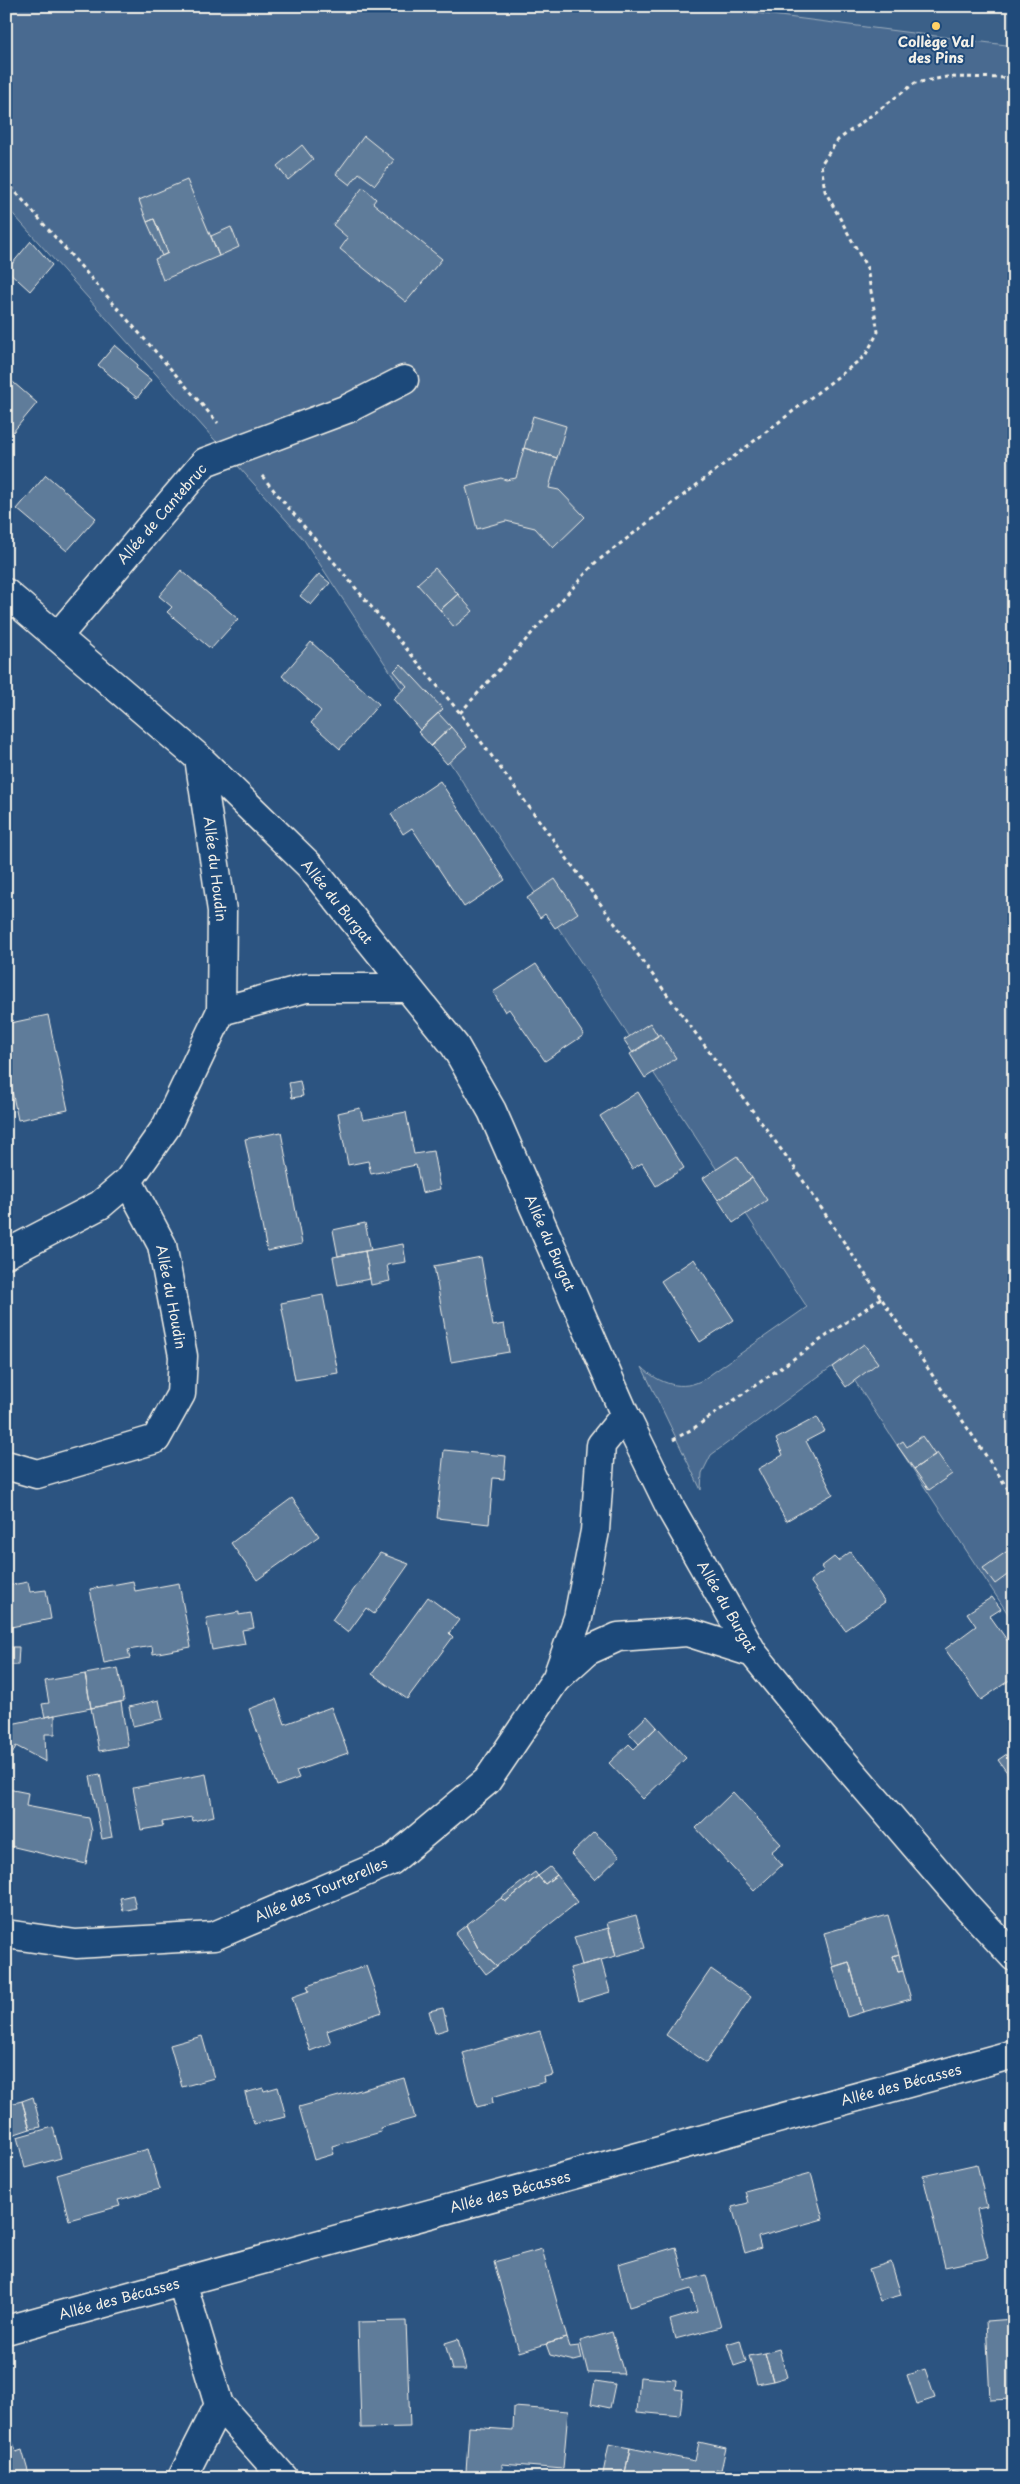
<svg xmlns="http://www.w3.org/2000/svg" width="1020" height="2484" font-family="'Playpen Sans',sans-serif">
<rect width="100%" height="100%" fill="#2c5481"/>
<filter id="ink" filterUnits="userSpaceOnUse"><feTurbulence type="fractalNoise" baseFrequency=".02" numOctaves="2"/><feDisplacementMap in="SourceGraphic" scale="10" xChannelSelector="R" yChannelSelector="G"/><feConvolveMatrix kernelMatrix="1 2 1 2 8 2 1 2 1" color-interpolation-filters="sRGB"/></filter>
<g filter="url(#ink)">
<path fill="#3b6088" d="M701,6h313v40z"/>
<path fill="#496b90" stroke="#9eaebc" d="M6,6h695l313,40v1577l-173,-263 -130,95 -9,18 -1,17 -59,-123c17,17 41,25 62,12l103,-72 -503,-767 -298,-334z"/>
<path fill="#5e7b9a" stroke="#f4f1e8" d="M364,136l30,24 -19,25 -16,-12 -9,12 -14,-11z
M302,145l11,14 -25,21 -11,-14z
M187,180l32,76 -56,24 -8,-21 13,-6 -14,-34 -7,3 -8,-22z
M363,187l13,12 -3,4 69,56 -36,43 -66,-53 8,-11 -15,-13z
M154,219l14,34 -6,3 -15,-34z
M231,227l8,20 -20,9 -8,-20z
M31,241l21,24 -22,26 -23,-21z
M115,345l23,20 -2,3 15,12 -14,18 -39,-33z
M6,376l31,27 -29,35 -2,-1z
M533,416l33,10 -9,32 -33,-10z
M524,448l33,10 -8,30 10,2 26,27 -32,31 -18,-20 -29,-7 -29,8 -11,-42 35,-9 5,2 10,-2z
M46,475l50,43 -29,33 -50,-42z
M435,568l23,26 -18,16 -23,-26z
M181,570l57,49 -27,30 -44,-37 5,-5 -13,-11z
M319,574l11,9 -19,22 -11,-9z
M458,594l15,17 -19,16 -14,-17z
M311,642l68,62 -39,45 -29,-26 10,-12 -39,-35z
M401,664l42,45 -23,21 -27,-31 14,-13 -13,-15z
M438,713l13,14 -20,19 -13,-14z
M451,727l16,19 -20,18 -16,-18z
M440,781l65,99 -41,27 -52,-79 -9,6 -12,-20z
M555,879l23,34 -23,15 -10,-14 -5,4 -13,-20z
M536,964l48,71 -39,26 -36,-52 -4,3 -12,-20z
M48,1015l20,95 -50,10 -12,-58v-38z
M650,1023l8,13 -25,17 -9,-13z
M660,1034l16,24 -31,20 -15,-24z
M300,1081l3,15 -11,2 -3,-15z
M638,1092l46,76 -28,18 -14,-23 -10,6 -32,-53z
M360,1108l3,12 43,-8 8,42 19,-3 7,38 -18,4 -6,-28 -45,9 -3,-13 -20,4 -10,-52z
M281,1132l21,112 -35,7 -22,-112z
M737,1156l15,22 -34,22 -15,-22z
M752,1178l15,22 -34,23 -15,-23z
M365,1223l6,27 -33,6 -5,-26z
M403,1244l3,18 -19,3 3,16 -19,4 -6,-34z
M365,1251l5,28 -32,6 -5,-28z
M481,1257l12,69 11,-2 5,28 -58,10 -17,-96z
M694,1259l40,61 -34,22 -39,-61z
M323,1295l15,78 -43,7 -14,-77z
M864,1344l14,19 -32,24 -14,-20z
M817,1417l8,14 -19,10 27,53 -47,27 -28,-52 25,-14 -7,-16z
M922,1436l13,19 -21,14 -17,-24 6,-4 4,6z
M444,1450l62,6 -2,23 -11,-1 -4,46 -52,-6z
M937,1453l15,21 -23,16 -15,-21z
M292,1498l27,38 -62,44 -26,-37z
M1009,1550l5,6v14l-19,14 -12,-16z
M850,1552l35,50 -40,28 -35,-49 14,-10 -3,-4 13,-10 4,4z
M380,1553l29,11 -35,50 -8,-6 -18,25 -16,-13z
M133,1581l2,10 44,-8 12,64 -38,7 -1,-8 -24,4 2,8 -26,5 -14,-74z
M28,1582l2,10 16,-2 5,29 -45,9v-42z
M428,1597l31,23 -10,13 4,4 -46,62 -35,-25z
M992,1597l9,12 -11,7 24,34v27l-33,23 -36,-51 31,-23 -9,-13z
M239,1612v3l12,-2 3,15 -12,2 3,14 -33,6 -6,-32z
M6,1647h13l-1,18h-12z
M118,1668l6,33 -33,7 -6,-34z
M85,1674l6,34 -46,9 -3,-13 7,-1 -4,-22z
M276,1699l9,25 46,-17 17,46 -52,18 3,7 -22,8 -28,-77z
M159,1700l4,19 -30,7 -4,-19z
M121,1702l7,44 -29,5 -8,-43z
M55,1715v19h-10l1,28 -30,-16 -7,15 -3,-1v-35z
M647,1716l10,11 -18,17 -10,-11z
M657,1727l29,31 -43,41 -34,-36 20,-19 5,5z
M1014,1749v33l-16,-22z
M100,1774l12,63 -10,2 -12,-63z
M206,1774l8,42 -21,5 -1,-4 -30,5 1,4 -22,4 -8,-42z
M8,1789l20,4 -2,13 63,12 3,13 -6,33 -80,-19v-48z
M733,1792l48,52 -10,8 11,13 -28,26 -58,-63z
M594,1832l26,24 -25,24 -24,-26z
M550,1867l7,8 -12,9 -7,-8z
M535,1872l3,4 -33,26 -4,-4z
M557,1875l21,27 -81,64 -19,-18 -12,-23 35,-27 4,4 33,-26 7,8z
M133,1895l3,13 -13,3 -3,-13z
M636,1915l9,33 -29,8 -9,-33z
M888,1915l11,39 -6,2 5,16 5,-1 8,28 -48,13 -14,-50 -16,5 -9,-34z
M466,1925l12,23 19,18 -11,8 -31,-40z
M609,1928l7,28 -34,9 -8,-28z
M899,1954l4,17 -5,1 -5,-16z
M601,1960l9,32 -31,9 -9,-33z
M849,1962l14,50 -16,5 -14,-50z
M366,1966l16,46 -55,19 4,12 -21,8 -18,-54 17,-6 -2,-5z
M711,1969l40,28 -45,66 -40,-28z
M443,2008l5,21 -13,4 -6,-22z
M540,2031l13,44 -9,2 1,5 -53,15 1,6 -16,4 -14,-54z
M202,2036l12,42 -32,9 -12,-42z
M404,2078l11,40 -35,10 1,4 -49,14 2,8 -20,6 -15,-53z
M278,2087l8,30 -32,7 -9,-31 18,-5 1,3z
M33,2097l8,30 -11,2 -8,-28z
M22,2101l8,28 -18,6 -6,-20v-10z
M53,2127l8,31 -36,10 -8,-31z
M148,2149l12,40 -42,11 2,6 -51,14 -12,-45z
M977,2164l10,43 -10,2 11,49 -43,9 -22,-91z
M811,2173l12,46 -65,18 3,11 -16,5 -13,-46 16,-4 -3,-12z
M676,2247l9,34 21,-6 15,52 -46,12 -5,-19 27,-8 -6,-23 -62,18 -11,-43z
M542,2249l25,89 -48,14 -25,-90z
M891,2262l10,33 -21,6 -11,-32z
M1014,2319v80l-24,1 -4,-79z
M406,2321l4,106 -49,1 -3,-106z
M612,2332l12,42 -36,-1 -8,-32z
M567,2338l3,9 9,-1 3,13 -8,2 -24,-6 -4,-11z
M458,2339l8,31h-14l-7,-27z
M740,2340l6,22 -12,4 -7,-22z
M779,2349l8,28 -14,4 -8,-28z
M765,2353l8,28 -16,3 -8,-28z
M925,2369l10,29 -18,6 -10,-29z
M640,2377l36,3 -1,9 8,1 -3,26 -43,-4z
M595,2381l20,3 -5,24 -19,-4z
M514,2407l54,4 -5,58 -61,-5v11l-36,-3 3,-45 44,3z
M6,2419l10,33 6,-2 8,28h-24z
M699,2442l27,6 -5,22 -5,-1 -2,9h-90l6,-30 65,13z
M609,2444l21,4 -6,30h-22z
M396,2469l17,9h-21z
M950,2471l29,7h-31z
M761,2472l24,6h-26z"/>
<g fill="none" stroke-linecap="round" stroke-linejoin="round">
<g stroke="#f4f1e8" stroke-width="31">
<path id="minor" d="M6,593l193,165 111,108 145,180 37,65 133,304 46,94 82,144 57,70 155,181 49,53
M57,637l148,-175 142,-53 57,-29
M221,1011l85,-23h100
M6,1254l94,-49 28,-24 38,-54 55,-116 1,-100 -23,-153
M6,1465l31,9 119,-35 25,-45 2,-38 -21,-111 -34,-64
M557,1677l21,-59 17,-87 6,-86 24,-30
M6,1934l70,10 138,-8 177,-75 96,-80 69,-102 31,-28 31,-14 69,-5 66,21
M182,2282l37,123 65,73
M6,2330l1008,-276
M182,2478l37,-73"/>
</g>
<path stroke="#f4f1e8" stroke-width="3" stroke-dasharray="4 4" stroke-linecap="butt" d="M6,181l212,242
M262,476l198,237 334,454 220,331
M460,713l135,-150 270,-207 13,-24 -11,-64 -42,-77 -4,-27 17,-24 77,-57 32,-6 67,1
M673,1440l21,-12 187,-130"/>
<use href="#minor" stroke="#1f4a7a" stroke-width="28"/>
</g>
</g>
<circle fill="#ffd166" stroke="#1f4a7a" stroke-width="2" cx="936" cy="26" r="5"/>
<g text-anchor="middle" stroke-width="4" stroke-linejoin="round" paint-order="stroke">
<g font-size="14" font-weight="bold" fill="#f4f1e8" stroke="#1f4a7a">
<text x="936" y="47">Collège Val<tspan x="936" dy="16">des Pins</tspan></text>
</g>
<g font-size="14" fill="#f4f1e8" stroke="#1f4a7a">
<text transform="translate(162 514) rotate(-49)" y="5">Allée de Cantebruc</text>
<text transform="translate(215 869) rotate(83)" y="5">Allée du Houdin</text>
<text transform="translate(337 902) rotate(51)" y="5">Allée du Burgat</text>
<text transform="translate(550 1243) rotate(66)" y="5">Allée du Burgat</text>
<text transform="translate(171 1297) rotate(79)" y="5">Allée du Houdin</text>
<text transform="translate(727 1607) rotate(60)" y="5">Allée du Burgat</text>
<text transform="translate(321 1890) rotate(-23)" y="5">Allée des Tourterelles</text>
<text transform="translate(901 2085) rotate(-15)" y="5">Allée des Bécasses</text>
<text transform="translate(510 2192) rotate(-15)" y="5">Allée des Bécasses</text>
<text transform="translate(119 2299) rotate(-15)" y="5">Allée des Bécasses</text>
</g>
</g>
<rect width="1020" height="2484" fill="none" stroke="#1f4a7a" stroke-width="25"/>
<rect x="12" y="12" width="995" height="2459" fill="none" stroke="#f4f1e8" stroke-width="2" filter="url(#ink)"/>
</svg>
